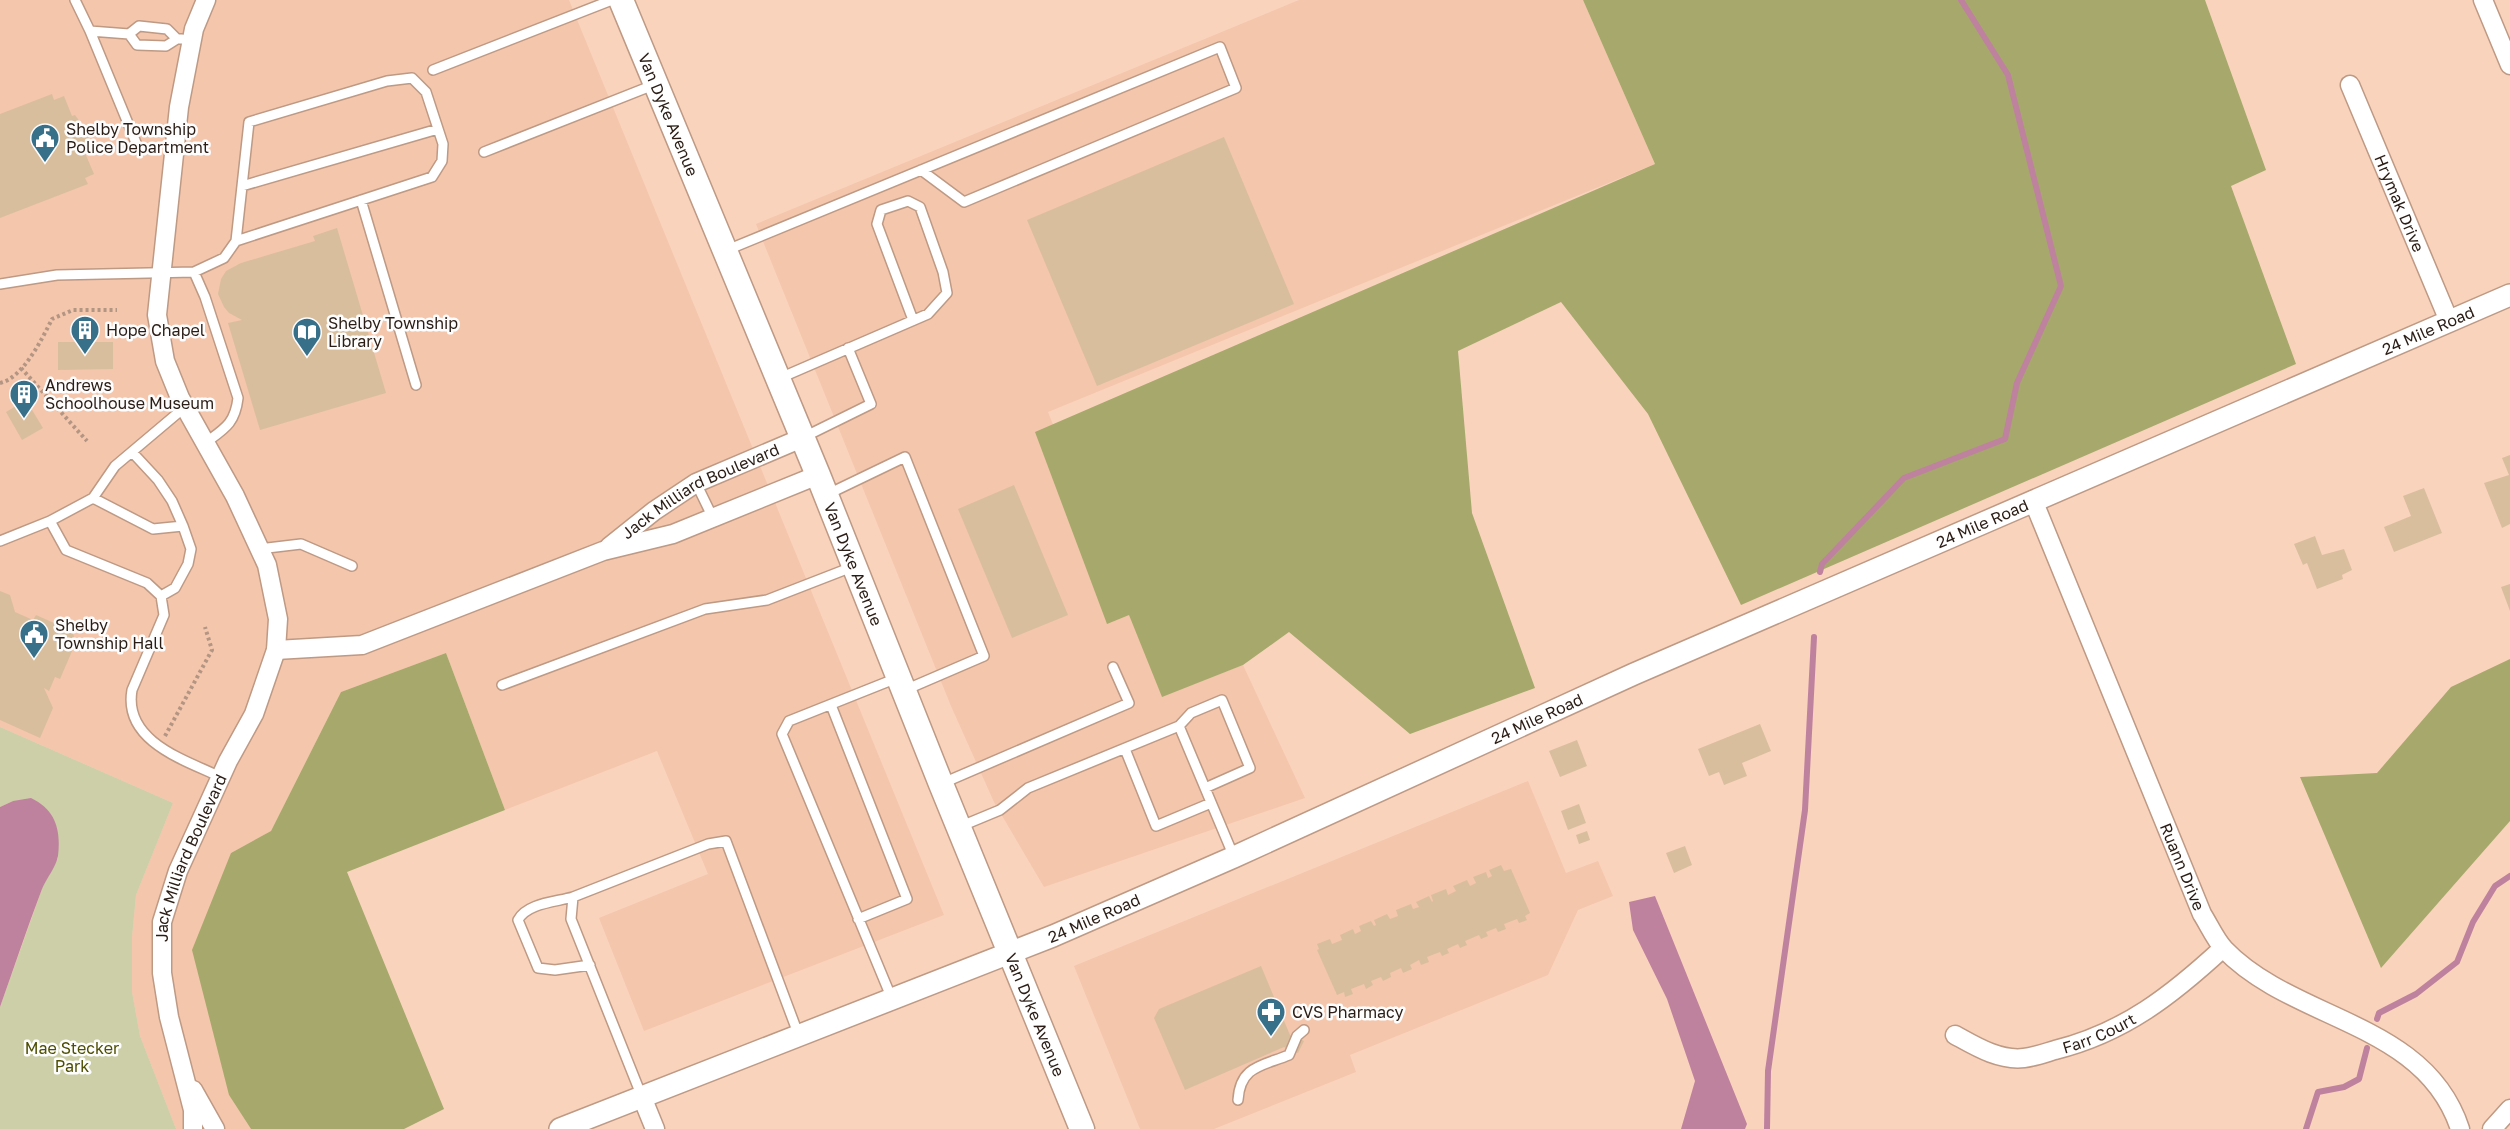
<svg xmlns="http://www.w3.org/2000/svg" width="2510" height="1129" font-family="'Golos Text',sans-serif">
<rect width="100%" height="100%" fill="#fad3bd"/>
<path fill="#f4c6ac" d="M0,0h569l375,915 -300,116 -45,-113 109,-44 -51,-123 -152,59 -59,-157 -105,39 -70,139 -40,22 -2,242 22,34h-75l-36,-93 -8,-44v-55l4,-42 37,-92 -173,-76z
M1299,0h284l72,164 -607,248 114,284 81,-31 62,133 -261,89 -50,-85 -43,-96 -195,-482z
M1528,781l38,92 32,-12 15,35 -35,14 -30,65 -198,80 6,17 -142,57h-74l-66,-163z"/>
<path fill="#cccfa7" d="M0,727l173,76 -37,92 -4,42v55l8,44 36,93h-176v-122l43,-121 15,-28 -1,-24 -44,-33 -13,6z"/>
<path fill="#a6a96b" d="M1583,0h622l61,170 -35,16 65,178 -555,241 -93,-191 -87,-112 -103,49 14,162 63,175 -125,46 -121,-102 -46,33 -81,32 -33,-82 -22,9 -72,-192 620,-268z
M446,653l59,157 -158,62 97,237 -40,20h-153l-22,-34 -37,-145 39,-97 40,-22 70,-139z
M2510,659v162l-129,147 -81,-191 77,-4 74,-86z"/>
<path fill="#bf829e" d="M31,798c25,12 30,32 27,58 -2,11 -12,23 -16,33 -15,39 -28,79 -42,118v-200l13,-6z
M1655,896l92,228 -2,5h-64l14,-48 -28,-82 -34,-69 -4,-28z"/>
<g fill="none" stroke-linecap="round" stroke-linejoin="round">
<path stroke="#bf829e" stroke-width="6" d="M1820,572l2,-8 82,-86 101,-39 12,-56 44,-97 -53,-211 -47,-75
M2377,1019l2,-6 37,-19 41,-32 16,-40 22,-36 15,-10
M1767,1129l1,-58 37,-261 9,-173
M2306,1129l12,-37 26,-5 15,-8 8,-31"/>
</g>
<path fill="#d9be9e" d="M52,94l2,6 10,-4 8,20 3,-1 11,15 3,10v11l-4,2 9,21 -9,4 3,6 -88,34v-104z
M1224,137l70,167 -197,82 -70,-166z
M337,228l49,165 -126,37 -32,-107 14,-3 -13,-7 -5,-6 -6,-13 3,-15 5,-8 15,-8 74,-22 -2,-5z
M58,342h55v27l-55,1z
M26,400l17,28 -21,12 -16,-28z
M2510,455v69l-8,4 -18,-45 25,-8 -7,-17z
M1014,485l54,130 -56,23 -54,-129z
M2424,488l18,45 -48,19 -10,-25 27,-11 -8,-20z
M2315,536l7,19 22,-6 8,21 -10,5 1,4 -26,10 -10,-26 -4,2 -9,-21z
M2510,584v27l-9,-24z
M0,591l10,4 5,17 18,8 3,-5 36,16 4,11 -16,37 -5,-2 -6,14 -5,-3 9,20 -13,30 -40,-18z
M1760,724l11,27 -29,12 5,13 -23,9 -5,-13 -10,4 -11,-27z
M1577,740l10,26 -27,11 -11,-26z
M1579,804l7,19 -18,7 -7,-19z
M1587,831l3,9 -11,4 -3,-9z
M1685,846l7,19 -18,8 -8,-20z
M1501,865l3,6 7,-2 19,44 -5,3 2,4 -8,3 -2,-4 -13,5 2,5 -8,3 -2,-4 -10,4 2,4 -7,3 -2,-4 -14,6 2,4 -7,3 -2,-4 -11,5 2,4 -7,3 -2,-4 -13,5 2,5 -8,3 -2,-5 -9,5 2,4 -9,4 -2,-5 -11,5 1,4 -8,4 -2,-4 -10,4 2,4 -7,4 -2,-5 -13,5 2,5 -8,3 -1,-5 -7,3 -20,-45 2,-1 -2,-5 13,-5 2,5 10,-4 -2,-5 13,-6 2,5 6,-3 -2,-5 12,-5 3,5 2,-1 -2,-5 13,-6 3,5 8,-3 -2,-6 15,-6 2,5 6,-2 -3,-5 13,-6 3,6 1,-1 -2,-6 15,-6 2,6 8,-4 -3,-5 14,-6 3,6 6,-3 -3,-6 13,-5 2,6 4,-2 -3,-6z
M1261,966l29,69 14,6 -6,12 -14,-6 -99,43 -31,-72 5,-9z"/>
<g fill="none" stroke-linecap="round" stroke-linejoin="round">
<g stroke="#be9984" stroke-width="12">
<path id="service" d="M75,0l15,31 39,3 10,-8 28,3 10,10
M90,31l49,119
M129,34l8,11 29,1 11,-7h5
M433,70l179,-70
M484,152l172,-68
M242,186l196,-57
M361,200l55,185
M727,250l493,-203 16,41 -272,114 -43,-32
M194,272l11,25 33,101c-3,26 -14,31 -33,45
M0,284l57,-9 137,-3 30,-14 12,-17 196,-64 10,-16 1,-17 -17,-52 -14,-14 -25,3 -138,41 -13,119
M780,378l148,-64 19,-21 -4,-21 -23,-65 -12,-6 -27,9 -4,14 36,96
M804,437l67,-33 -23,-56
M132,452l26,28 14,21 11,25
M696,483l17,35
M826,495l79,-38 79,199 -79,34
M93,498l60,31 30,-3 8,23 -3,15 -13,24 -14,8
M50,521l43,-23 22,-32 70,-59
M0,541l50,-20 16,29 81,33 14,13 3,19 -32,75c-9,51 52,70 89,87
M259,549l42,-5 51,22
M502,685l203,-76 62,-9 85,-33
M831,705l76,194 -49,20
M1179,726l12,-13 31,-13 28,68 -45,20
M1125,749l31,77 55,-23
M943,783l186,-80 -16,-36
M959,827l41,-17 28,-22 151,-62 55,131
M573,897c-17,5 -46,6 -55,23l20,48 17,2 35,-5
M892,999l-110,-265 7,-13 108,-43
M642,1097l-71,-178 2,-22 135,-53 18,-3 73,195
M1238,1100c2,-34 24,-34 51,-45l8,-19 7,-6"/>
</g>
<g stroke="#be9984" stroke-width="21">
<g id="minor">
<path d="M2483,0l27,65"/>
<path id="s1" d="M2350,85l99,236"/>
<path id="s2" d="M2033,500l169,414c7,11 13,25 22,35 70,73 201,72 236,180"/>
<path id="s3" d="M609,547l45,-36 42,-28 106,-45"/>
<path d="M276,650l86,-5 241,-94 70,-17 145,-59"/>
<path id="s4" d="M1955,1035c20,11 44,26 69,23 10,-1 21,-5 31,-8 69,-17 117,-55 168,-102"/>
<path d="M193,1090l22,39"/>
<path d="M642,1097l13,32"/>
<path id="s5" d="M193,1129v-19l-24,-93 -7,-44v-51l16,-51 50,-110 26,-47 22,-64 2,-31 -11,-54 -32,-69 -55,-98 -15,-37 -8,-46 22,-208 15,-78 12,-29"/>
<path d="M2492,1129l18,-20"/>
</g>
</g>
<g stroke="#be9984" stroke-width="24">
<g id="tertiary">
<path id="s6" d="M560,1129l493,-193 181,-79 400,-183 876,-379"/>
</g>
</g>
<g stroke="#be9984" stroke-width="27">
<g id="secondary">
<path id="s7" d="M621,0l197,475 123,309 141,345"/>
</g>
</g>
<path stroke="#b39583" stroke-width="4" stroke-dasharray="3 3" stroke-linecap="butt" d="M21,368l66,73
M0,383c23,-5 42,-44 52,-64l21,-9h44
M165,736l47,-86 -7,-23"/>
<use href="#service" stroke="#fff" stroke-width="9"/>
<use href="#minor" stroke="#fff" stroke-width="18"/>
<use href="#tertiary" stroke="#fff" stroke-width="21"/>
<use href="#secondary" stroke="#fff" stroke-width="24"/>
</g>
<defs>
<g id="civic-pin" transform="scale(1.5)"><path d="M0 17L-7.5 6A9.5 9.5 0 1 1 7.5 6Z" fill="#38708a" stroke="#fdfdfd"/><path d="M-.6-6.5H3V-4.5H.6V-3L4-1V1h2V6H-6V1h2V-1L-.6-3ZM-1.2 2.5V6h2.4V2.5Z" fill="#fff"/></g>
<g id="building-pin" transform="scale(1.5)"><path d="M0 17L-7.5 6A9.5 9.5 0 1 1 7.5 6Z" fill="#38708a" stroke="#fdfdfd"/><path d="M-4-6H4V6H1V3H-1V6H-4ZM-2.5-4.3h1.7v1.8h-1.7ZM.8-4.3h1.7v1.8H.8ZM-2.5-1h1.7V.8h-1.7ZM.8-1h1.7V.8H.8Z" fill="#fff"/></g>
<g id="library-pin" transform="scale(1.5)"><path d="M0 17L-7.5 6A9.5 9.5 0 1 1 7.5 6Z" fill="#38708a" stroke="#fdfdfd"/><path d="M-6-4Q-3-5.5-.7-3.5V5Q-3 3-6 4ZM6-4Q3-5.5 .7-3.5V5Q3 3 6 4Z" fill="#fff"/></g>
<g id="pharmacy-pin" transform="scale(1.5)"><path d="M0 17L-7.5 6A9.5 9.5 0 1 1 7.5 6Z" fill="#38708a" stroke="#fdfdfd"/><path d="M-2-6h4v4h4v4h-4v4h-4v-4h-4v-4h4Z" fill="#fff"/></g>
</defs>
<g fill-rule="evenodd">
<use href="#civic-pin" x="45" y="138"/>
<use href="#building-pin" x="85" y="330"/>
<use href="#library-pin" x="307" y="332"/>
<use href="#building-pin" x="24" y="394"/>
<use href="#civic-pin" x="34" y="634"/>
<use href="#pharmacy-pin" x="1271" y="1012"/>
</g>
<g text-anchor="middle" stroke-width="5" stroke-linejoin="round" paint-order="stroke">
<g font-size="16" fill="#2b1d15" stroke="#fdfdfd">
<text dy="6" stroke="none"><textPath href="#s7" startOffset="124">Van Dyke Avenue</textPath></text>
<text dy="6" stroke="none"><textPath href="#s1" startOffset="128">Hrymak Drive</textPath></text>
<text dy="6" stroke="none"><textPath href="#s6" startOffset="2032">24 Mile Road</textPath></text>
<text dy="6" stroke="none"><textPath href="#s3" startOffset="108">Jack Milliard Boulevard</textPath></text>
<text dy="6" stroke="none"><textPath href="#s6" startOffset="1546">24 Mile Road</textPath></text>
<text dy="6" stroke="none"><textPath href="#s7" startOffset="610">Van Dyke Avenue</textPath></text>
<text dy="6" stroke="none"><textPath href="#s6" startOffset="1060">24 Mile Road</textPath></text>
<text dy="6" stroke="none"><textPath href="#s5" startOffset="280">Jack Milliard Boulevard</textPath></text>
<text dy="6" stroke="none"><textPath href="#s2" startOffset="396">Ruann Drive</textPath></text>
<text dy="6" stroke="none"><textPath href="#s6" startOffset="574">24 Mile Road</textPath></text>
<text dy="6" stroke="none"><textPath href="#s7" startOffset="1096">Van Dyke Avenue</textPath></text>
<text dy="6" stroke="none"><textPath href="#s4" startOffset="153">Farr Court</textPath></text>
</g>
<g font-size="16" fill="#2b1d15" stroke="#fdfdfd" text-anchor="start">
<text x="66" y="135">Shelby Township<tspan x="66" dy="18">Police Department</tspan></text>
<text x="328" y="329">Shelby Township<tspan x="328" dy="18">Library</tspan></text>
<text x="106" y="336">Hope Chapel</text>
<text x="45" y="391">Andrews<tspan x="45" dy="18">Schoolhouse Museum</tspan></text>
<text x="55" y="631">Shelby<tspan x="55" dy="18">Township Hall</tspan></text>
<text x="1292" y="1018">CVS Pharmacy</text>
</g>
<g font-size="16" fill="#4d4e00" stroke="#fdfdfd">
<text x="72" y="1054">Mae Stecker<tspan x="72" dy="18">Park</tspan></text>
</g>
</g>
</svg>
